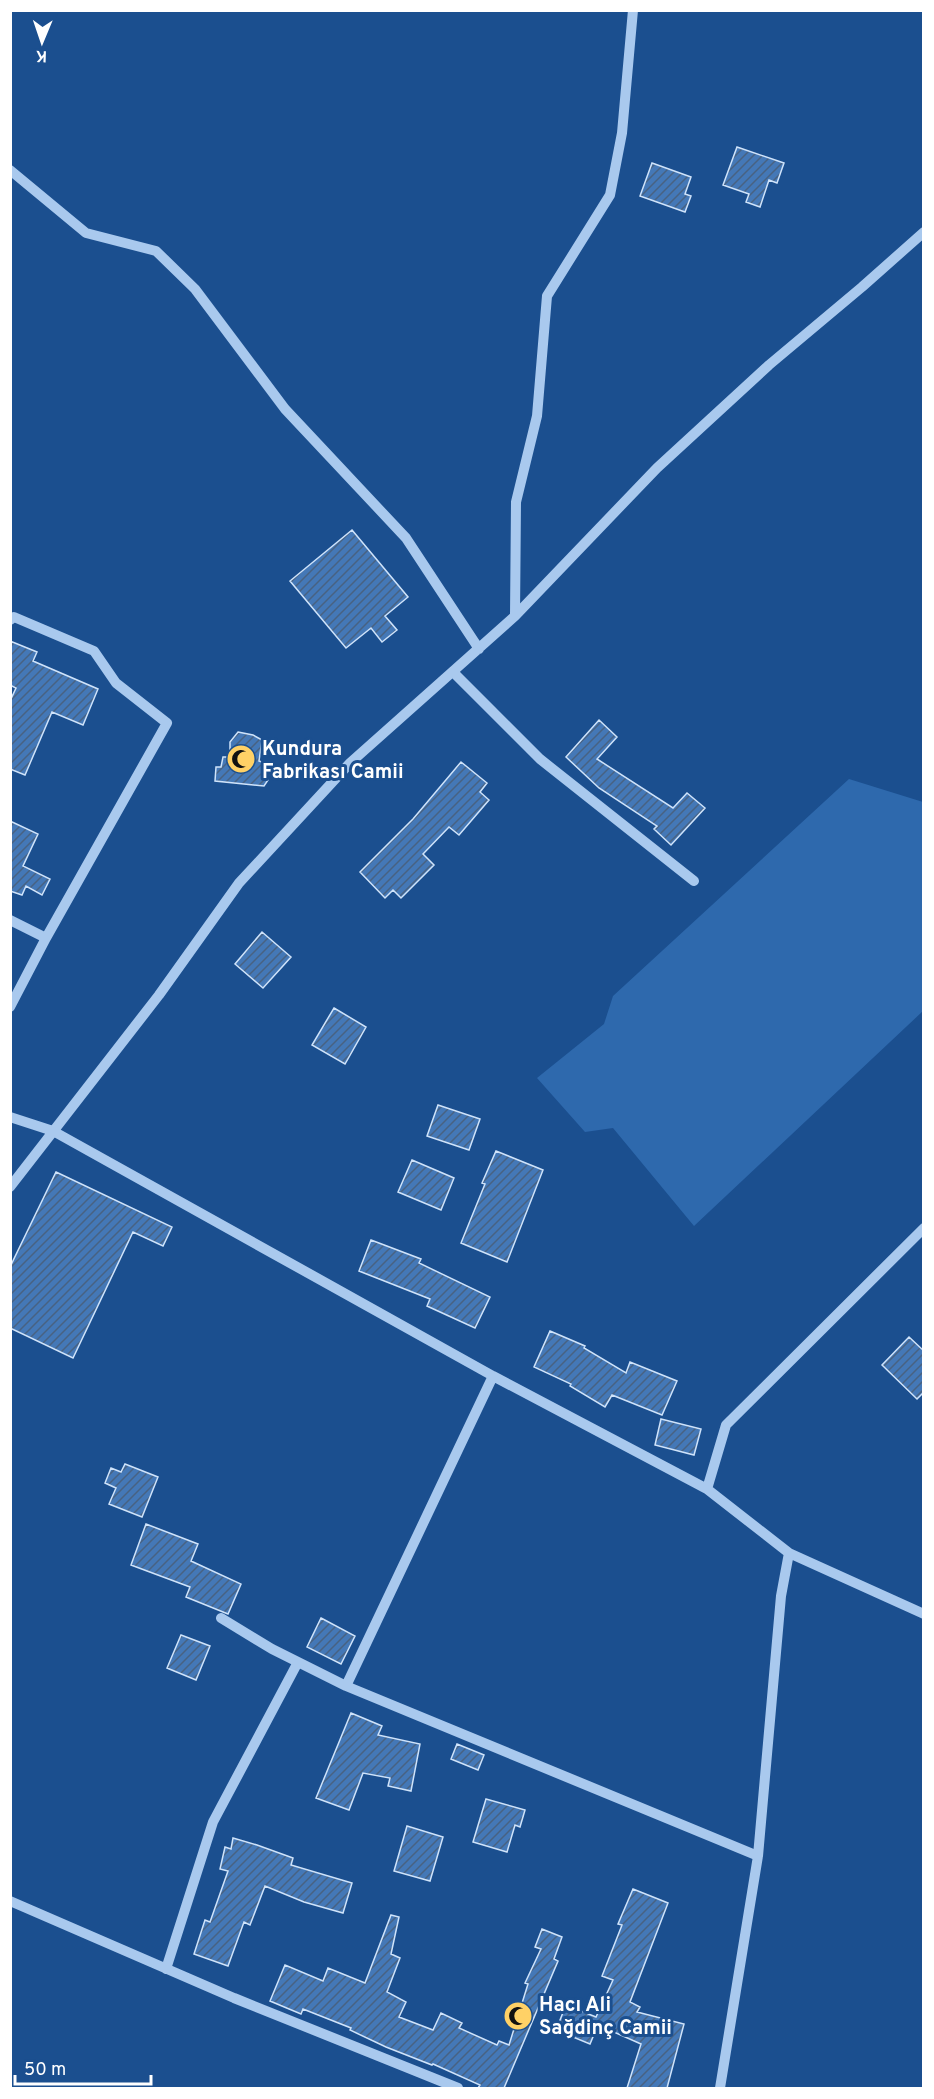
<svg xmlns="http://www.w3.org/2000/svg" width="934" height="2099" font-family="Overpass,sans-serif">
<defs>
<pattern id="building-hatch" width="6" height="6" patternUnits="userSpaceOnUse" patternTransform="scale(1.5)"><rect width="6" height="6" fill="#4478b7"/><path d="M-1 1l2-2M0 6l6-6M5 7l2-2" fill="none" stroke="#486282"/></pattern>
</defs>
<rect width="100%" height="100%" fill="#1b4f8f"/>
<path fill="#2e69ad" d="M849,779l74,23v209l-229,215 -81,-98 -28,4 -48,-54 67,-54 9,-28z"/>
<path fill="url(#building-hatch)" stroke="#cfe3fa" stroke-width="1.5" d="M737,147l47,16 -7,20 -8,-3 -9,27 -14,-5 3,-8 -26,-9z
M652,163l39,14 -6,17 6,2 -6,16 -45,-16z
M352,530l56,67 -23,19 12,14 -15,12 -11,-14 -25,20 -56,-67z
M10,641l27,11 -4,9 65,28 -15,36 -31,-13 -27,63 -15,-6v-68l6,-13 -6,-3z
M599,720l18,17 -20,22 76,49 14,-15 18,15 -34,37 -17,-16 3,-3 -58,-38 -33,-31z
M238,732l15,3 9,5 -3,21 10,4 -1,15 -4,6 -49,-5 1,-14h5l2,-10h7v-15z
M461,762l26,21 -7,9 9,8 -30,35 -10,-8 -26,27 11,11 -33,33 -8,-8 -8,8 -25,-26 53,-53z
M10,821l28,13 -15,32 27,13 -8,16 -16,-9 -4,9 -12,-4z
M262,932l29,25 -28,31 -28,-24z
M334,1008l32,19 -21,37 -33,-19z
M438,1105l42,14 -11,31 -42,-14z
M496,1151l47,19 -36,92 -46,-19 24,-59 -3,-1z
M412,1160l42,18 -13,32 -43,-18z
M56,1172l116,55 -9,19 -30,-14 -60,126 -63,-30v-61z
M371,1240l50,19 -2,4 71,34 -15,31 -48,-22 3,-7 -71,-28z
M550,1331l35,15 -1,2 42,25 4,-11 47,19 -15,34 -50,-20 -7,12 -35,-21 1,-2 -37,-17z
M909,1337l15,14v41l-7,7 -35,-34z
M661,1419l40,10 -7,26 -39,-10z
M125,1464l33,13 -16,40 -33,-13 7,-16 -11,-5 6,-15 10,4z
M146,1524l52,20 -7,17 50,23 -13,30 -42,-17 4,-10 -59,-22z
M321,1618l34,18 -14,28 -34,-17z
M181,1635l29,11 -14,34 -29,-12z
M351,1713l31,13 -4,9 42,9 -9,47 -23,-5 2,-8 -27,-5 -14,37 -33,-12z
M457,1744l27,11 -6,15 -27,-11z
M486,1799l39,11 -5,17 -5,-2 -8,27 -34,-10z
M407,1826l36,11 -13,44 -36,-10z
M233,1838l24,7 36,13 -2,7 61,18 -9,30 -39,-11 -39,-16 -15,39 -6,-3 -16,44 -34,-12 11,-34 5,2 18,-51 -8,-2 5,-22 6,2z
M633,1889l35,14 -38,99 10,5 -3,5 47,12 -17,64h-40l14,-44 -43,-19 -8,19 -34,-14 10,-25 30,12 17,-37 -11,-4 20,-51 -4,-1z
M391,1915l8,2 -8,37 9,4 -13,34 19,10 -7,15 34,13 8,-17 21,10 -3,5 38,17 2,-4 10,4 19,-61 -3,-1 16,-34 -6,-2 7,-18 20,8 -8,22 4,2 -54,127h-26l2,-3 -47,-21 -1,1 -46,-18 -36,-17 1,-2 -48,-19 -2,5 -31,-13 15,-36 38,16 5,-13 37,15z"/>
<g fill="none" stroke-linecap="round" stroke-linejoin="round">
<path stroke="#a9c9ee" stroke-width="10" d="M10,170l76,63 70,18 39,38 90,120 121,129 73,111
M515,616l1,-114 21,-86 10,-120 63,-101 12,-62 11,-123
M10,620l4,-3 80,34 22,32 51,40 -121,215 -36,69
M453,672l87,87 154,122
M10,920l36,18
M10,1117l43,14 440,245 214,113 82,64 135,61
M10,1187l149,-192 80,-112 111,-120 165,-147 142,-148 112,-103 93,-78 62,-55
M707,1489l19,-64 198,-197
M221,1618l51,31 74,37 412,170
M346,1686l147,-310
M10,1901l224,97 224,90
M166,1969l47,-147 85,-160
M720,2088l38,-232 23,-260 8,-43"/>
</g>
<defs>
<g id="mosque-disc" transform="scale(1.5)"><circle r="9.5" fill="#ffd166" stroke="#1b4f8f"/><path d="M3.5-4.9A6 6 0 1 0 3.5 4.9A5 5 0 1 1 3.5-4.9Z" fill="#111"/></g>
</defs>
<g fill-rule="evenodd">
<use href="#mosque-disc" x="241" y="759"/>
<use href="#mosque-disc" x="518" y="2016"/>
</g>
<g text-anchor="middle" stroke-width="6" stroke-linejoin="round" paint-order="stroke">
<g font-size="20" font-weight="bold" fill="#fff" stroke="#1b4f8f" text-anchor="start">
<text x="262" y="755">Kundura<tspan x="262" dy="23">Fabrikası Camii</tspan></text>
<text x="539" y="2011">Hacı Ali<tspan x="539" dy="23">Sağdinç Camii</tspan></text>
</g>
</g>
<rect width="934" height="2099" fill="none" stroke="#ffffff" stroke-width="24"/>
<g transform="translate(42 42) rotate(182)" stroke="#1b4f8f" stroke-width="4.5" paint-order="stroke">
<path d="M0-4.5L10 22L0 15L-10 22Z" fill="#ffffff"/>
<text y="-9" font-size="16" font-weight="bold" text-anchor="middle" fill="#ffffff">K</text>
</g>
<path d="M15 2075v9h136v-9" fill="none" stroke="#ffffff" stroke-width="3"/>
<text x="24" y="2075" font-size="18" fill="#ffffff" stroke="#1b4f8f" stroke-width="4.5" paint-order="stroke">50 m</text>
</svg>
